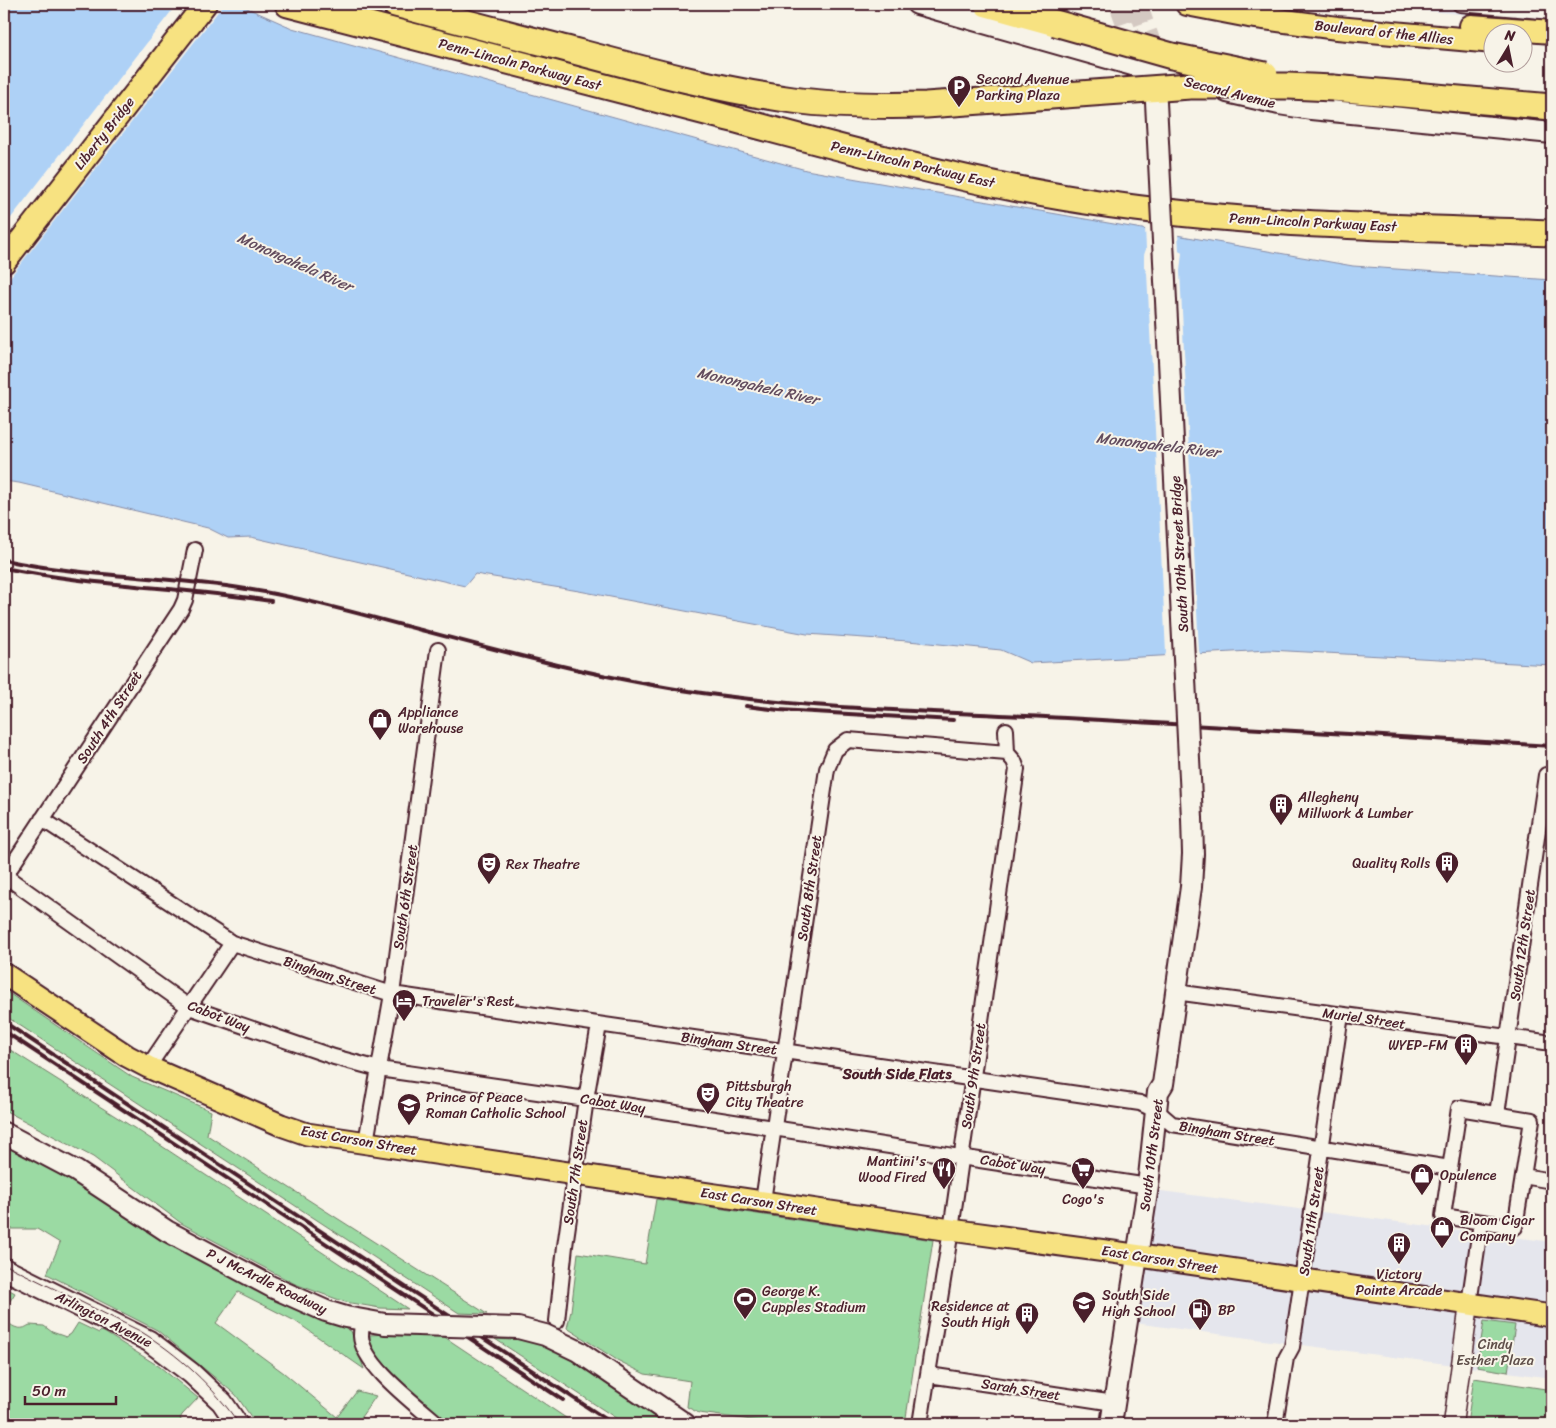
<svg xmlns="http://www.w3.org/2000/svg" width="1556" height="1428" font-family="Sriracha,sans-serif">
<rect width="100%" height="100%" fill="#f7f3e8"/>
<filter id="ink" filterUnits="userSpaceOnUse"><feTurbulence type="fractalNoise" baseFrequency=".02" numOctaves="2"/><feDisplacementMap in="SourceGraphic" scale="10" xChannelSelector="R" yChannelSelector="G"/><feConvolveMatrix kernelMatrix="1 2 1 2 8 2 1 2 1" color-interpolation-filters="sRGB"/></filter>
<g filter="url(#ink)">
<path fill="#e5e6ed" d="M1351,4h201v19l-39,-4z
M1138,1188l414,54v136l-425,-56z"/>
<path fill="#9bdaa3" stroke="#727c67" d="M4,990l128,87 79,34 -4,24 280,179 -28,-1 -455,-298z
M4,1046l138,87 266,176 -28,-1 -35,-6 -50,-18 -114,-61 -88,-66 -89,-47z
M4,1141l62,33 106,68 124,67 55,22 13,38 -69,-48 -57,-29 -22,31 68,50 53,44 20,-26 19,5 -15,21 10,7h-115l-20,-29 -79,-65 -110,-56 13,-31 -23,-14h-33z
M656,1199l277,41 -28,184h-123l-83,-11 -12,-6 3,-26 -45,-7 -28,-14 -50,-32 4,-17 7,-58 67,11z
M4,1287l11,6c-3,6 -9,12 -11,18 -2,9 10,19 19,17 2,0 4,-2 7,-3l14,1 8,6 14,5 5,-3 7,-11 21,10 2,-2 3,1 56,35 38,31 -16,17 -2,4 6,5h-182z
M1484,1321l31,4 -7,47 -31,-5z
M385,1334l58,2 132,88h-127l-13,-9 -53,-53 -11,-17 -1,-10z
M512,1338c15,3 30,6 44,12 36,17 72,48 104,70l-1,2 2,2h-36l-130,-85 16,1z
M1474,1378l78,12v34h-85z"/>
<path fill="#aed1f6" stroke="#868aa5" d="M4,4h234l54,24 514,142 547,96 199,14v385l-283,-15 -238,13 -30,-13 -93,-9 -101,-7 -228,-43 -104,-17 -10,12 -214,-49 -23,1 -20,-10 -189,-45 -15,-2z"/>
<path fill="#f7f3e8" d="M177,4h47l-220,281v-58z
M1145,227l33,6 1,17 3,3 -2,18 19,380 2,5 -37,2 2,-5 -14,-284 -5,-96 -3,-6v-12l2,-6z"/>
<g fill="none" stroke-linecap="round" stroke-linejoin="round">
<path stroke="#d4c9c2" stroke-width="20" stroke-dasharray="20 10" stroke-linecap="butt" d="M1119,4l12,33
M1137,4l14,39"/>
<g stroke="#4a1f2b" stroke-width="18">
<path id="minor" d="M1460,4l92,8
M42,819l190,124 160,51 748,109 17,8 15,13 278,44
M4,875l185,132 145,50 45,12 207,30 562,87
M5,876l176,-267 4,-9 10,-50
M1175,992l377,51
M148,1067l84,-124
M1459,1108l73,12 -17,107 -72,-11z
M1497,1114l49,-339 6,1
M366,1142l26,-148 46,-344
M1523,1176l29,5
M763,1201l64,-432 8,-19 13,-10 159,13
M1469,1304l12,-82
M362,1320c0,5 -1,11 -1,16 1,29 56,69 77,88
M557,1321l8,-75 21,-147 13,-74
M929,1375l185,28
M920,1424l31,-194 66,-461 -3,-8 -7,-8 -1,-23
M1275,1424l11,-66 6,-11 49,-332"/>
</g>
<g stroke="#4a1f2b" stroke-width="21">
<path id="tertiary" d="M1453,1424l16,-120"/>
</g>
<g stroke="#4a1f2b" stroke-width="24">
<path id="secondary" d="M917,4l275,78
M1227,92l52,12 32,5 241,24
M4,1133l72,38 91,60 105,56 54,24 20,6 39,7
M4,1269l145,72 42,32 31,29 15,22
M669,1413l16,11
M1111,1424l37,-238 10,-94 5,-8 28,-197"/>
</g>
<g stroke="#4a1f2b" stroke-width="25">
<path id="primary" d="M4,974l123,82 21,11 133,58 26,9 644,96 162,22 439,64"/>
</g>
<g stroke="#4a1f2b" stroke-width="26">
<path id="trunk" d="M1187,4l62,12 88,12 157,14
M1471,26l81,6
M4,262l201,-258"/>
</g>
<g stroke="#4a1f2b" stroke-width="29">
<path id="motorway" d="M288,4c145,37 289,75 433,112 113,30 225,61 340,81 162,28 327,30 491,36
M395,4l141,37
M987,4l68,19
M1333,88l219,19"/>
</g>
<use href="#minor" stroke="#f7f3e8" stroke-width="14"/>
<use href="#tertiary" stroke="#f7f3e8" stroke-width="18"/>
<use href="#secondary" stroke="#f7f3e8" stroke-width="20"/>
<use href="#primary" stroke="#f7e281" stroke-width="21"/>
<use href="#trunk" stroke="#f7e281" stroke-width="22"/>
<use href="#motorway" stroke="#f7e281" stroke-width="25"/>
<path stroke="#4a1f2b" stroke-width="1" d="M4,1264l136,67c38,23 74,56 99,93"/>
<path stroke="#4a1f2b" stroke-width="4" d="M4,560c79,17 161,16 242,29 59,9 117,26 175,41 87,23 173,46 261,60 127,20 256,21 384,28 162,8 324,19 486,28
M4,568c88,18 178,19 267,33
M746,706l33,4 174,10
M4,1022l609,402
M4,1031l559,369"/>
<g stroke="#4a1f2b" stroke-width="24" stroke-linecap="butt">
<path id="secondary-bridge" d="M1156,102l36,716 1,36 -2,33
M385,1324l133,4 27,7 33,16 91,62"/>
</g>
<g stroke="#4a1f2b" stroke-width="29" stroke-linecap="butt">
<path id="motorway-bridge" d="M1055,23l117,33 93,19
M536,41c85,22 170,47 257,59 44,6 89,6 133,5l264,-19h98l45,2"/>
</g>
<use href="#secondary-bridge" stroke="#f7f3e8" stroke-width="20"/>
<use href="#motorway-bridge" stroke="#f7e281" stroke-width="25"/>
</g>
</g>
<defs>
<g id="parking-pin" transform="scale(1.25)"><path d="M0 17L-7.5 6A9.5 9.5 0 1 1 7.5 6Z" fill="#4a1f2b" stroke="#f7f3e8"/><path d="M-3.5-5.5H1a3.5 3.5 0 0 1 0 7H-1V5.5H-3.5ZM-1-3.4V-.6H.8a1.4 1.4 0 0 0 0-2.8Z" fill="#fff"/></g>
<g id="shop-pin" transform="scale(1.25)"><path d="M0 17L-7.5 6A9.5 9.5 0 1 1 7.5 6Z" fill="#4a1f2b" stroke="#f7f3e8"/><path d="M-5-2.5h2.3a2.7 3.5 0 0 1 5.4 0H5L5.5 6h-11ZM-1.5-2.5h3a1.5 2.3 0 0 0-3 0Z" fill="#fff"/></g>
<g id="building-pin" transform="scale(1.25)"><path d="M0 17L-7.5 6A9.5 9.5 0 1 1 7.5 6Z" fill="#4a1f2b" stroke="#f7f3e8"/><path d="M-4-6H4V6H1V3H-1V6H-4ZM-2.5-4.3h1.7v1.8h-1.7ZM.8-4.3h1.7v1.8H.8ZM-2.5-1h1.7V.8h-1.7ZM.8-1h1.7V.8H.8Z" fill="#fff"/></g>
<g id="theatre-pin" transform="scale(1.25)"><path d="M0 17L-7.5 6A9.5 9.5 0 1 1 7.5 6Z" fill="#4a1f2b" stroke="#f7f3e8"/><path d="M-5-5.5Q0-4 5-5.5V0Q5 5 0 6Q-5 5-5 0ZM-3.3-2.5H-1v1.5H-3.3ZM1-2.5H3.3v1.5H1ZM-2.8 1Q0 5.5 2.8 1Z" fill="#fff"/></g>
<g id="hotel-pin" transform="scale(1.25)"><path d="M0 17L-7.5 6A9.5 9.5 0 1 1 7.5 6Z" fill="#4a1f2b" stroke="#f7f3e8"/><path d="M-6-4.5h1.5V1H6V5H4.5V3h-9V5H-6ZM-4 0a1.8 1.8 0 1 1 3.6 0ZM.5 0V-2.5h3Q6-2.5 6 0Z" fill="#fff"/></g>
<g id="school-pin" transform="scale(1.25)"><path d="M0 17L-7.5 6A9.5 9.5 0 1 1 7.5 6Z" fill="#4a1f2b" stroke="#f7f3e8"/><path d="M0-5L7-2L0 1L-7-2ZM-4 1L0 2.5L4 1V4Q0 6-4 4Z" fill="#fff"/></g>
<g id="restaurant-pin" transform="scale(1.25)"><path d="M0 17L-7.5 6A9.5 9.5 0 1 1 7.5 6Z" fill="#4a1f2b" stroke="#f7f3e8"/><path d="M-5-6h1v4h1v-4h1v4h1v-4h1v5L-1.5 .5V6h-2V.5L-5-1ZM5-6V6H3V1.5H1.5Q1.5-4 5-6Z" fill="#fff"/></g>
<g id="supermarket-pin" transform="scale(1.25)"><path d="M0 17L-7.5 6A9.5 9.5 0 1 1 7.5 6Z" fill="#4a1f2b" stroke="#f7f3e8"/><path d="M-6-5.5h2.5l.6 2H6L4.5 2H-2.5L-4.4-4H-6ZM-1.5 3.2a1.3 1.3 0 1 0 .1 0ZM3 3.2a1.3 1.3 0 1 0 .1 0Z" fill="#fff"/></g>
<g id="stadium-pin" transform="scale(1.25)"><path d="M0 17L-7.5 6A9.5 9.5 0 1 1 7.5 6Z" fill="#4a1f2b" stroke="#f7f3e8"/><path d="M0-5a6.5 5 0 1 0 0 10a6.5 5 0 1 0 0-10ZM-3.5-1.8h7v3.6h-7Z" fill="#fff"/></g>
<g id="fuel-pin" transform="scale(1.25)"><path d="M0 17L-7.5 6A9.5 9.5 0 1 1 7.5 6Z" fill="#4a1f2b" stroke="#f7f3e8"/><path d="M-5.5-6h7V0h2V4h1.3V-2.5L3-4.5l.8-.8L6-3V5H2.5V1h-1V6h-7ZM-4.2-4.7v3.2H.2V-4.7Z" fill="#fff"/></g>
</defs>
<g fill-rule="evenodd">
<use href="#parking-pin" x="959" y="87"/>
<use href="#shop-pin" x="380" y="720"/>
<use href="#building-pin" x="1281" y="805"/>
<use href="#building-pin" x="1447" y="863"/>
<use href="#theatre-pin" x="489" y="864"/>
<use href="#hotel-pin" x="404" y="1001"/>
<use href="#building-pin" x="1466" y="1045"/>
<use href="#theatre-pin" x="708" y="1094"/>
<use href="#school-pin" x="409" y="1105"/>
<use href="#restaurant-pin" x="944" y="1169"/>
<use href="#supermarket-pin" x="1083" y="1169"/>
<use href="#shop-pin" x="1422" y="1175"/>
<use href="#shop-pin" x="1442" y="1228"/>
<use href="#building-pin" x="1399" y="1244"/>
<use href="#stadium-pin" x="745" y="1299"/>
<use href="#school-pin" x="1084" y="1303"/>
<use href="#fuel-pin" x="1200" y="1310"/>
<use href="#building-pin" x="1027" y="1314"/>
</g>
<g text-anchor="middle" stroke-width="4" stroke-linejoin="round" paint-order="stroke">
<g font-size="14" fill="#4a1f2b" stroke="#f7f3e8">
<text transform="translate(1384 32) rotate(6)" y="5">Boulevard of the Allies</text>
<text transform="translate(520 64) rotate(15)" y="5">Penn-Lincoln Parkway East</text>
<text transform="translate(1230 92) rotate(14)" y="5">Second Avenue</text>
<text transform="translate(104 133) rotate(-52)" y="5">Liberty Bridge</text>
<text transform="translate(913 164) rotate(13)" y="5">Penn-Lincoln Parkway East</text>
<text transform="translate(1313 222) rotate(3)" y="5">Penn-Lincoln Parkway East</text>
<text transform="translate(1179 554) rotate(-93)" y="5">South 10th Street Bridge</text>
<text transform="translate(109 717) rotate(-57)" y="5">South 4th Street</text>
<text transform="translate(809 888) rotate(-82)" y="5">South 8th Street</text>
<text transform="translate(405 897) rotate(-82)" y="5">South 6th Street</text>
<text transform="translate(1522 945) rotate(-82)" y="5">South 12th Street</text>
<text transform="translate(330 975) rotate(18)" y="5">Bingham Street</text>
<text transform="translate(219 1016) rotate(21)" y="5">Cabot Way</text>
<text transform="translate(1364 1018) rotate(8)" y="5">Muriel Street</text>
<text transform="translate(729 1043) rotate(8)" y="5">Bingham Street</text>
<text transform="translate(973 1076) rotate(-82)" y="5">South 9th Street</text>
<text transform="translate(613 1103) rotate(9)" y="5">Cabot Way</text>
<text transform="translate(1227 1133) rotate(9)" y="5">Bingham Street</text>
<text transform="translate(359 1140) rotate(10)" y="5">East Carson Street</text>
<text transform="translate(1151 1155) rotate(-83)" y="5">South 10th Street</text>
<text transform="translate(1013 1164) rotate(9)" y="5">Cabot Way</text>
<text transform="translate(575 1172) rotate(-82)" y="5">South 7th Street</text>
<text transform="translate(759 1201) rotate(9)" y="5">East Carson Street</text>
<text transform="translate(1311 1221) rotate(-82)" y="5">South 11th Street</text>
<text transform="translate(1160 1259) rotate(9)" y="5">East Carson Street</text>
<text transform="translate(267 1281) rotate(26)" y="5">P J McArdle Roadway</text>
<text transform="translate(104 1319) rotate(27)" y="5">Arlington Avenue</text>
<text transform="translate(1021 1389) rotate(9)" y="5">Sarah Street</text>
</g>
<g font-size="14" fill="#4a1f2b" stroke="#f7f3e8" text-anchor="start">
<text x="976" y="84">Second Avenue<tspan x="976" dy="16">Parking Plaza</tspan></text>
<text x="398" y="717">Appliance<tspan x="398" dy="16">Warehouse</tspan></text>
<text x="1298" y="802">Allegheny<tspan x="1298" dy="16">Millwork &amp; Lumber</tspan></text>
<text x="1430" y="868" text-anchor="end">Quality Rolls</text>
<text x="506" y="869">Rex Theatre</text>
<text x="422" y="1006">Traveler's Rest</text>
<text x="1448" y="1050" text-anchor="end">WYEP-FM</text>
<text x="726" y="1091">Pittsburgh<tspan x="726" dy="16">City Theatre</tspan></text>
<text x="426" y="1102">Prince of Peace<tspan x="426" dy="16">Roman Catholic School</tspan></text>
<text x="926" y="1166" text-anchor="end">Mantini's<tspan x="926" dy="16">Wood Fired</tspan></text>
<text x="1440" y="1180">Opulence</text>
<text x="1083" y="1204" text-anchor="middle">Cogo's</text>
<text x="1460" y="1225">Bloom Cigar<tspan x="1460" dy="16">Company</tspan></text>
<text x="1399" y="1279" text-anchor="middle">Victory<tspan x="1399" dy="16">Pointe Arcade</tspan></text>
<text x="762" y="1296">George K.<tspan x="762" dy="16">Cupples Stadium</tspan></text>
<text x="1102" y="1300">South Side<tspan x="1102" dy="16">High School</tspan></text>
<text x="1010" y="1311" text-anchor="end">Residence at<tspan x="1010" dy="16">South High</tspan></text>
<text x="1218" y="1315">BP</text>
</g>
<g font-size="14" fill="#5e4e49" stroke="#f7f3e8">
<text x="1495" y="1349">Cindy<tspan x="1495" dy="16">Esther Plaza</tspan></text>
</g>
<g font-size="15" font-style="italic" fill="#634c5e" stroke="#f7f3e8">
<text transform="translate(295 262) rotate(24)" y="5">Monongahela River</text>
<text transform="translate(758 386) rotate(13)" y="5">Monongahela River</text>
<text transform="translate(1158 445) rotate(7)" y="5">Monongahela River</text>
</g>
<g font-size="15" font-weight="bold" fill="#4a1f2b" stroke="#f7f3e8">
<text x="897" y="1079">South Side Flats</text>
</g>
</g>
<rect width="1556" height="1428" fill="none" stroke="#f7f3e8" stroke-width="20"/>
<rect x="10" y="10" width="1536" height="1408" fill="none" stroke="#4a1f2b" stroke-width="2" filter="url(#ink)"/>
<g transform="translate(1508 48) rotate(10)"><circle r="24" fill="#f7f3e8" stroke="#b29e9c"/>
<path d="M0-4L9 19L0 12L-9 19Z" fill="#4a1f2b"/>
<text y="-8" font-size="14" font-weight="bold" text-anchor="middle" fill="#4a1f2b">N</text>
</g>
<path d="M25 1396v8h91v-8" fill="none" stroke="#4a1f2b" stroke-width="2.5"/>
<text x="32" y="1396" font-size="15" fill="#4a1f2b" stroke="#f7f3e8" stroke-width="4" paint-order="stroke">50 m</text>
</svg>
